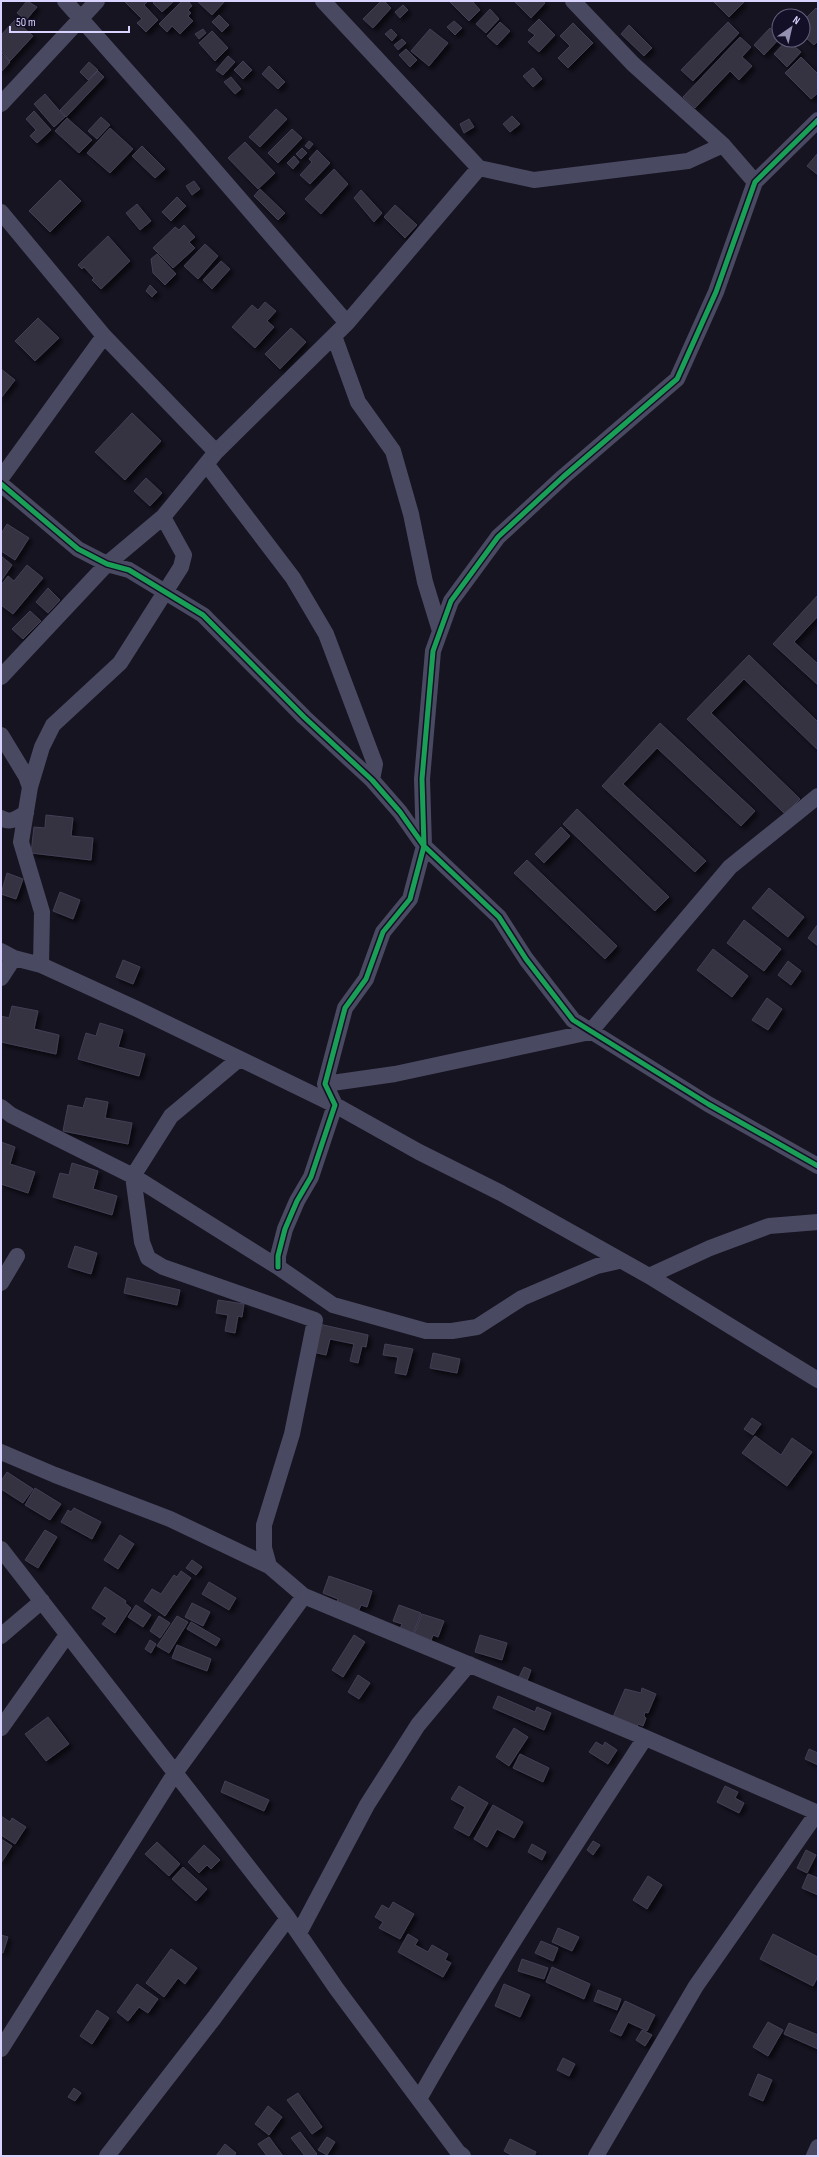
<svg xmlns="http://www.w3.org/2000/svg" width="819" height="2157" font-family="'Sofia Sans Condensed',sans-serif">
<defs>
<filter id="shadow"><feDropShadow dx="3.5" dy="3.5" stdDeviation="2" flood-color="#0009"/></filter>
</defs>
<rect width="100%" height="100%" fill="#161421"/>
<path fill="#343243" stroke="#433f54" filter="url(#shadow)" d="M27,1l10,6 -11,13 -9,-7z
M124,1h24l-4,4 14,15 -12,12 -9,-9 5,-4z
M155,1h19l-12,11 -9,-9z
M182,1h6l4,5 -4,4 3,3 -3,3 5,5 -13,13 -8,-8 -5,6 -8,-8z
M197,1h28l-13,14z
M381,1h3l7,7 -18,20 -10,-9z
M449,1h23l8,9 -11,11z
M516,1h26l3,2 -14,15 -16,-16z
M713,1h30l1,1 -15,15z
M403,5l5,5 -8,8 -5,-6z
M816,8l2,2v31l-4,4 -10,-9 -1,-15z
M490,9l9,10 -13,14 -10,-9z
M219,15l10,10 -7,7 -10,-10z
M539,19l16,16 -16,17 -11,-10 7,-7 -7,-5z
M15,20l18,16 -23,25 -9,-9v-17z
M454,21l8,7 -7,7 -8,-8z
M500,22l10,9 -13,14 -10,-9z
M728,22l11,11 -46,48 -12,-11z
M573,23l20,20 -25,25 -10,-10 12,-12 -10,-10z
M629,25l23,23 -8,8 -23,-22z
M770,28l9,8v3l-15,16 -10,-10z
M203,29l3,4 -7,6 -4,-5z
M391,29l6,6 -5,6 -7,-7z
M430,29l18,14 -19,23 -18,-15z
M212,31l16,17 -13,13 -16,-18z
M740,37l11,10 -9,10 10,9 -13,14 -9,-9 -35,37 -12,-11z
M402,39l4,4 -8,7 -4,-5z
M787,40l14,12 -14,15 -13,-13z
M406,49l11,11 -7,7 -11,-12z
M1,54l9,8 -9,10z
M228,56l7,6 -12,13 -7,-5z
M801,57l17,17v19l-7,6 -26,-26z
M243,61l9,9 -9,9 -9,-9z
M89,62l9,8 -10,10 -8,-8z
M269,66l16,16 -7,7 -16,-15z
M533,68l9,11 -9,8 -10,-11z
M98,71l6,6 -38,40 -6,-7z
M231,77l10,12 -6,5 -11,-12z
M45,94l20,23 -11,10 -20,-23z
M276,109l11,10 -27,28 -11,-10z
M34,111l17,19 -14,13 -7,-7 6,-6 -10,-11z
M512,116l8,8 -10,8 -7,-8z
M101,117l9,8 -13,14 -9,-8z
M67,118l25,22 -13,13 -24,-22z
M469,119l5,8 -10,6 -4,-9z
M110,128l23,21 -23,24 -23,-20z
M292,129l10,9 -24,25 -10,-10z
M309,141l4,3 -4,5 -4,-3z
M245,142l30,31 -17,16 -30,-31z
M142,146l23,23 -10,9 -23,-22z
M302,148l5,5 -6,6 -5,-5z
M317,150l13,13 -20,21 -10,-9 12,-13 -3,-3z
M818,153v22l-11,-9z
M294,156l5,6 -6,7 -6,-6z
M334,169l14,15 -27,30 -16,-15z
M60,180l21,21 -31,31 -21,-21z
M194,181l6,8 -8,6 -6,-9z
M260,189l25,24 -7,7 -24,-24z
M361,190l21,23 -8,9 -20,-24z
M177,197l9,9 -15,15 -9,-9z
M137,204l14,17 -11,9 -14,-17z
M395,205l22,20 -12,13 -21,-21z
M184,225l11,12 -6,5 6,6 -22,20 -20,-20 22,-21 4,3z
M108,236l22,25 -29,28 -9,-9 2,-2 -10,-11 -2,2 -4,-4z
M205,244l13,12 -20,23 -14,-13z
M157,254l19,20 -11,11 -12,-12 -2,-14z
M221,261l9,8 -18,20 -9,-9z
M150,285l7,7 -5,5 -6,-6z
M265,302l11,9 -9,10 7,6 -19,21 -23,-21 20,-22 6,5z
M38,318l21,20 -24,23 -20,-20z
M291,328l15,14 -26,27 -15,-15z
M1,369l14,11 -14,18z
M132,413l29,28 -36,39 -30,-28z
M146,478l16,15 -12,13 -16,-15z
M7,524l22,14 -14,22 -14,-9v-17z
M1,556l11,9 -11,16z
M27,565l16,13 -30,36 -12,-9v-20l7,-9 6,5z
M48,588l12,12 -12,13 -12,-11z
M818,595v21l-24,26 24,22v21l-45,-41z
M30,611l11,10 -18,18 -11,-10z
M749,655l69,67v28l-74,-71 -33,34 89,86 -15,15 -98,-95z
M660,723l95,88 -14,15 -84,-78 -34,36 83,77 -11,11 -93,-86z
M577,809l92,88 -14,14 -92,-87z
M46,815l27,3 -2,18 22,2 -2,22 -60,-7 3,-26 11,1z
M561,827l9,9 -26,27 -9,-9z
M527,860l90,86 -12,13 -91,-86z
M7,873l16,6 -7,20 -15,-5z
M769,888l35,29 -16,20 -36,-29z
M60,892l20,8 -7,19 -20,-8z
M744,920l37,29 -17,22 -37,-28z
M818,924v22l-10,-8z
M713,949l35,27 -16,21 -35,-27z
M123,960l17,7 -7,17 -17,-7z
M788,961l13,10 -10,14 -13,-10z
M767,998l15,11 -14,21 -16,-10z
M12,1006l26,5 -4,18 25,6 -3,19 -55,-12v-26l8,2z
M100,1023l23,7 -5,17 27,7 -6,22 -61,-17 8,-26 10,3z
M86,1098l22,4 -3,16 27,5 -4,21 -65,-13 5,-26 15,3z
M1,1142l14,5 -5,17 25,8 -7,21 -27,-9z
M72,1163l26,8 -5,18 24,7 -5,19 -59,-18 7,-24 9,2z
M75,1246l22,7 -6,21 -23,-7z
M127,1278l53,12 -3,15 -53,-12z
M218,1300l26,4 -2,13 -4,-1 -3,17 -10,-2 3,-16 -12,-2z
M319,1324l49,11 -2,12 -4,-1 -4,17 -8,-2 4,-17 -24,-5 -4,16 -13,-3z
M385,1344l28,5 -7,26 -11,-2 3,-16 -15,-2z
M433,1353l27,6 -3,14 -27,-5z
M752,1418l9,6 -8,11 -9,-6z
M755,1436l26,19 11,-17 20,14 -25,34 -45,-33z
M7,1472l26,17 -10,14 -22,-14v-8z
M35,1488l26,16 -11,16 -25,-15z
M74,1508l27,14 -9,17 -31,-17 7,-12 3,2z
M45,1530l12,7 -19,31 -13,-8z
M120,1535l14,9 -16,25 -14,-9z
M192,1560l10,7 -6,8 -10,-7z
M181,1571l10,7 -26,38 -21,-15 8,-12 9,5 13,-19 3,2z
M329,1576l43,15 -5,16 -6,-2 -3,7 -22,-8 2,-5 -15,-6z
M209,1582l27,16 -7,12 -27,-16z
M105,1587l21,14 -1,2 6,5 -16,25 -13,-9 5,-6 -15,-10z
M192,1603l18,9 -7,14 -18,-9z
M136,1605l15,10 -8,12 -15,-10z
M399,1605l22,8 -8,21 -13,-5 2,-5 -9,-3z
M422,1614l22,7 -6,16 -5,-2 -3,8 -17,-6z
M159,1616l11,7 -10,15 -10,-7z
M177,1616l11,6 -19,31 -12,-7z
M191,1622l29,17 -4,7 -29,-17z
M354,1635l11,7 -22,35 -11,-7z
M480,1635l27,8 -5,17 -27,-8z
M150,1640l6,4 -5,9 -6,-4z
M177,1645l34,14 -4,12 -35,-13z
M524,1667l7,3 -4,11 -8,-4z
M358,1675l12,8 -11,16 -11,-7z
M642,1688l14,6 -8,19 -3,-1 -1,4 2,2 -3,8 -5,-2 -1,3 -24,-10 12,-28 16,4z
M498,1696l37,16 2,-5 14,6 -7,17 -51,-22z
M48,1717l21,27 -23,17 -21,-27z
M514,1728l14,9 -19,29 -13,-9z
M596,1742l7,4 2,-4 12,8 -9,14 -19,-12z
M809,1749l9,4v12l-13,-6z
M520,1754l29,14 -6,14 -30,-14z
M225,1781l44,19 -5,11 -43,-19z
M459,1786l29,17 -19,33 -15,-8 11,-21 -14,-8z
M725,1786l13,6 -3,6 9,5 -5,10 -22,-11z
M493,1805l30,17 -9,16 -17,-9 -10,18 -13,-8z
M1,1816l9,6 2,-4 14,9 -11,17 -14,-9z
M1,1839l11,7 -11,17z
M593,1841l7,4 -7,10 -6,-5z
M157,1842l23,22 -11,12 -24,-22z
M532,1844l14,8 -4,8 -14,-8z
M204,1845l16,15 -9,9 -4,-4 -8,8 -11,-11z
M806,1850l10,5 -9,18 -10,-5z
M183,1867l24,22 -11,12 -24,-22z
M808,1874l10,4v17l-16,-7z
M648,1876l14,9 -15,24 -14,-9z
M393,1902l21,12 -14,25 -21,-11 4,-6 -8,-5 7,-12 7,4z
M558,1928l21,9 -7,14 -20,-9z
M408,1934l10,6 -3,5 13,7 4,-7 16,9 -3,6 6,3 -8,14 -45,-25z
M773,1934l45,23v19l-5,10 -53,-27z
M1,1935l7,2 -5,16 -2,-1z
M541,1941l17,7 -5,13 -18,-8z
M171,1949l26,19 -12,16 -7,-6 -14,19 -18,-14z
M522,1959l26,9 -4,11 -26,-8z
M552,1967l38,17 -6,15 -38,-17z
M137,1984l21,15 -10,14 -9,-6 -11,14 -11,-9z
M504,1984l26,11 -10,22 -25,-11z
M598,1990l23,9 -4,11 -23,-9z
M625,2001l30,14 -8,16 -19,-9 -7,14 -11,-5z
M97,2010l12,8 -17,26 -12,-8z
M768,2022l15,8 -15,26 -15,-9z
M789,2023l29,12v14l-34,-15z
M642,2030l10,5 -7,11 -9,-6z
M563,2058l12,6 -6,12 -12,-6z
M758,2074l14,6 -9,21 -14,-6z
M74,2088l7,5 -6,8 -7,-4z
M298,2093l24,34 -10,7 -25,-34z
M268,2106l14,11 -13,18 -14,-11z
M300,2132l17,22 -3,2h-9l-14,-18z
M269,2137l14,19h-16l-9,-12z
M327,2137l8,5 -8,13 -9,-5z
M510,2139l26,13 -2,4h-21l-9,-5z
M225,2144l11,9 -2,3h-18z"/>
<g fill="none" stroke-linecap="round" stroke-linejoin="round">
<path stroke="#4a4962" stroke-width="16" d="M65,1l122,137 160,185
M323,1l156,167 55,12 154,-19 35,-16
M573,1l60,63 90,81 32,37
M1,104l96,-103
M1,212l103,124 112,116
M334,336l24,66 35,49 18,63 14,68 15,49
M207,465l86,113 33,56 49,130 -3,16
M1,478l103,-142
M1,484l77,65 29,15 22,6 74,45 101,102 68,63 28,32 24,34 75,71 27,42 47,61 135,84 110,62
M1,677l106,-113 56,-47 53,-65 131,-129 132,-155
M1,735l25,41 4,11
M1,818c9,6 17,0 25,-5
M1,951l13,7 27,7 96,44 198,96 84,47 82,41 148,83 169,104
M41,965l1,-53 -21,-70 9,-55 12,-40 11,-22 67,-62 61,-96 3,-12 -21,-38
M1,978l13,-20
M239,1059l-68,57 -38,60 145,91 55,38 93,26h26l25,-4 45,-29 75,-32 22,-5
M325,1084l70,-10 195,-42 140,-165 88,-71
M1,1107l10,8 122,61 9,66 6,16 15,9 152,53 -23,114 -28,91v23l5,18
M278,1267v-11l7,-27 12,-28 14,-24 24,-72 -10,-21 20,-76 21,-29 17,-47 27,-33 14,-53 -2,-67 11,-128 18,-50 47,-64 65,-60 114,-98 39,-87 39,-110 63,-62
M649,1276l61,-28 59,-22 49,-4
M1,1283l16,-27
M1,1452l54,23 115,44 59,28 40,19 35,30 335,139 179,78
M1,1549l287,369 48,70 122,164 5,4
M1,1636l41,-35
M1,1728l66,-93
M299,1933l68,-128 51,-80 51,-61
M1,2049l174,-276 129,-177
M419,2099c70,-124 148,-242 226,-361
M107,2156l107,-138 74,-100
M596,2156l100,-170 121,-173
M814,2156l4,-9"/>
<g stroke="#130f26" stroke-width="8">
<path id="cycleway" d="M1,484l77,65 29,15 22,6 74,45 101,102 68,63 28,32 24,34 75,71 27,42 47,61 135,84 110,62
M278,1267v-11l7,-27 12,-28 14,-24 24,-72 -10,-21 20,-76 21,-29 17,-47 27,-33 14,-53 -2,-67 11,-128 18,-50 47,-64 65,-60 114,-98 39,-87 39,-110 63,-62"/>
</g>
<use href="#cycleway" stroke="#1a9f57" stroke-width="5"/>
</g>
<rect width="819" height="2157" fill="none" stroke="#d9d4ff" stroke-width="4"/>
<g transform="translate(791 28) rotate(34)"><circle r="19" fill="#130f26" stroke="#625e7d"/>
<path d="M0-3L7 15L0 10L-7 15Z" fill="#9591b1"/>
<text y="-6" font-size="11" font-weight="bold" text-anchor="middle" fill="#d9d4ff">N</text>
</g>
<path d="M10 26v6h119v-6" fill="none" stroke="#d9d4ff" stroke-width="2"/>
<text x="16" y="26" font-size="12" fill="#d9d4ff" stroke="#130f26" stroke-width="3" paint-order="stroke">50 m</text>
</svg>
